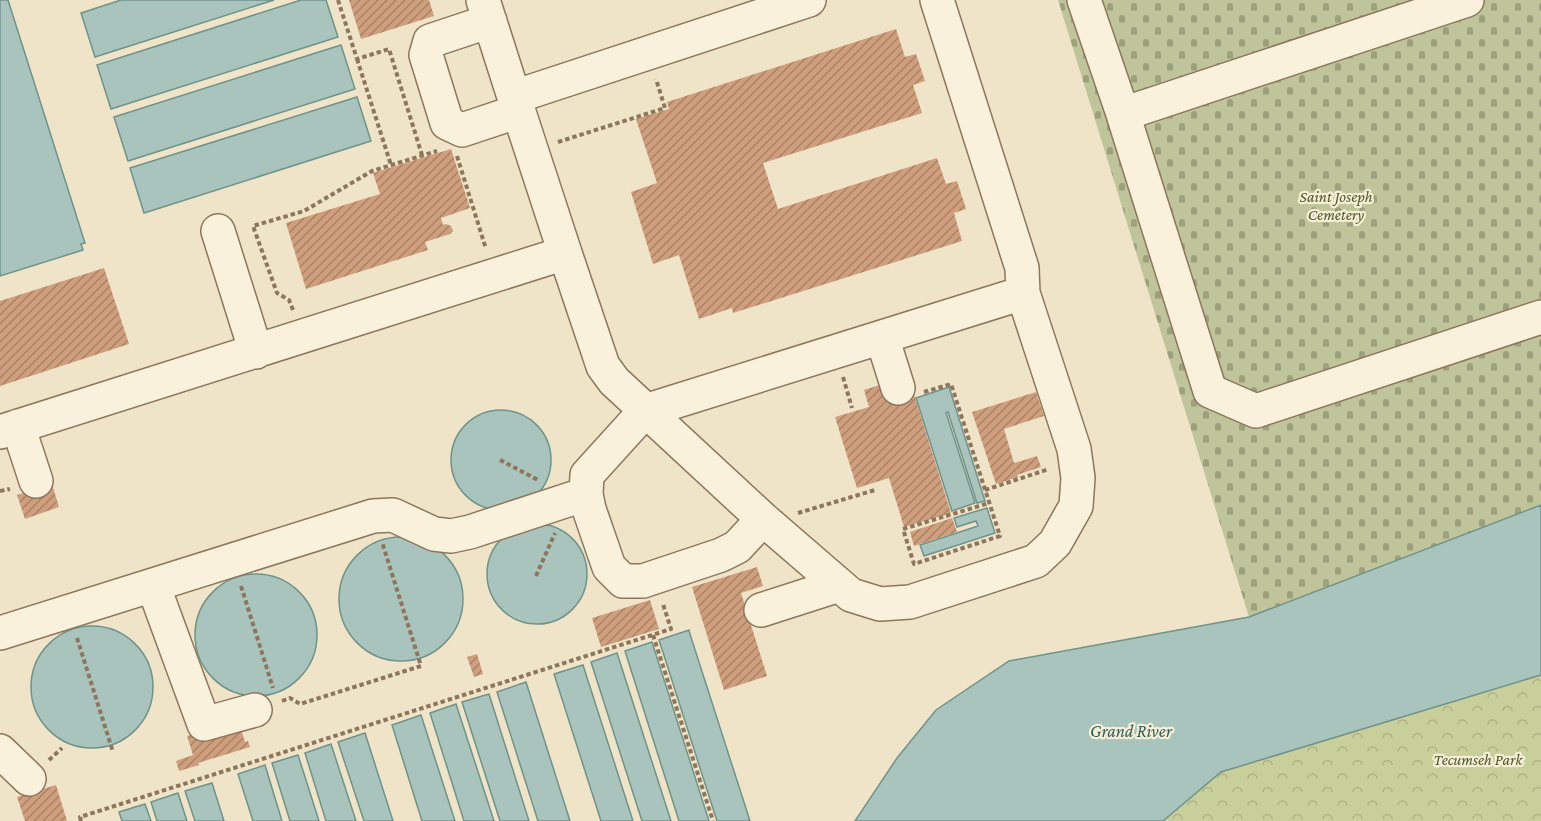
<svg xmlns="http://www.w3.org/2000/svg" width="1541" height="821" font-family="'Crimson Pro',serif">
<defs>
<pattern id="cemetery-stones" width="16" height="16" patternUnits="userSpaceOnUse" patternTransform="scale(1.5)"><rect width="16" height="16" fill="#bfc49a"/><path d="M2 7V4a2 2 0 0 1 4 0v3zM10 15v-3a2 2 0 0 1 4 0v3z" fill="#9ca07d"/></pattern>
<pattern id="park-crowns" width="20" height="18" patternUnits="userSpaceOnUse" patternTransform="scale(1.5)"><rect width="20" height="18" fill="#c9cf9b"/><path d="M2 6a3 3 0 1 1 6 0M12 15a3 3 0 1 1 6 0" fill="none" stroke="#aeb285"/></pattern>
<pattern id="building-hatch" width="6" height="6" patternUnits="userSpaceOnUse" patternTransform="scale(1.5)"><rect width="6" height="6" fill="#cf9f7d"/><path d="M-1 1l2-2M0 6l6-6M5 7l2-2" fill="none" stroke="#a98266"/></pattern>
</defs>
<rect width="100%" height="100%" fill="#f0e4c8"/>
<path fill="url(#cemetery-stones)" d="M1058,0h483v505l-292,112z"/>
<path fill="url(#park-crowns)" d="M1541,675v146h-378l58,-49z"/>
<path fill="#a9c4bc" stroke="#6f938a" stroke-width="1.5" d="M0,0h8l77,243 -4,1 2,6 -83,26z
M121,0h153l-179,57 -14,-44z
M301,0h25l12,37 -227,72 -14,-44z
M341,45l14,44 -227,72 -14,-44z
M357,97l14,44 -227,72 -14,-45z
M949,387l36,114 -8,2 -29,-91 -2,1 29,90 -23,8 -36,-113z
M451 460a50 50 0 1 1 100 0a50 50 0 1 1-100 0Z
M1541,505v170l-320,97 -58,49h-308l42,-63 39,-48 73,-49 240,-44z
M987,508l8,25 -71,23 -4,-11 58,-19 -2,-5 -19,6 -3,-9z
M487 574a50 50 0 1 1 100 0a50 50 0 1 1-100 0Z
M339 599a62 62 0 1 1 124 0a62 62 0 1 1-124 0Z
M195 635a61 61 0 1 1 122 0a61 61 0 1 1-122 0Z
M31 687a61 61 0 1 1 122 0a61 61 0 1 1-122 0Z
M689,630v1l61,190h-33l-58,-181z
M652,642l57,179h-30l-54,-170z
M617,653l54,168h-29l-51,-159z
M583,665l50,156h-32l-47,-147z
M526,682l44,139h-32l-41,-129z
M489,694l40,127h-29l-38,-119z
M456,704l38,117h-30l-34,-108z
M421,715l34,106h-33l-30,-96z
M365,733l28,88h-29l-26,-79z
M331,744l25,77h-30l-21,-68z
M298,755l21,66h-29l-18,-58z
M265,765l17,56h-29l-15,-47z
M212,783l12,38h-29l-10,-30z
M178,793l9,28h-30l-6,-19z
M145,804l6,17h-29l-3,-9z"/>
<path fill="url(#building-hatch)" d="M349,0h80l5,16 -73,23z
M896,29l9,28 11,-3 9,27 -12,4 9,28 -159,50 15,46 159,-51 9,26 11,-3 9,28 -12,4 8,28 -229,72 -1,-5 -33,11 -20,-64 -26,9 -22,-72 26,-9 -21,-64 33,-10 -2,-7z
M451,149l19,59 -29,10 2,7 3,-1 5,2 2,5 -3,3 -25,8 3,8 -122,39 -20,-66 94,-29 -7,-21z
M104,268l25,76 -129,42v-85z
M886,383l27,8 38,122 -47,14 -15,-49 -32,10 -22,-71 34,-10 -5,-17z
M1036,392l8,24 -40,13 10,34 23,-7 4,11 -24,8 1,2 -22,7 -24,-72z
M52,484l7,23 -34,12 -8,-24z
M952,518l5,14 -43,14 -4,-14z
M757,567l6,19 -22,7 26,83 -43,14 -32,-103z
M650,600l9,29 -58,18 -9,-29z
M477,654l6,20 -9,3 -7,-20z
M238,720l7,22 3,-1 2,6 -52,16 1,2 -20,6 -3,-10 17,-6 -6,-19z
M56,785l11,36h-42l-8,-24z"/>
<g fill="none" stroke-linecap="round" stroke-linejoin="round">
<g stroke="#8d765c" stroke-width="36">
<path id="minor" d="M483,0l31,97 295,-97
M1084,0l39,114 87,277 46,20 285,-94
M490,21l-60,20 -4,14 21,68 15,7 57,-19
M514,97l51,156
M1123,114l344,-114
M218,231l38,121
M882,337l16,51
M18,426l18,55
M0,432l565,-179 38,113 11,15 149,138 88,76 29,9 30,-2 126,-41 19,-18 21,-37 2,-28 -4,-29 -51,-156 -1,-25 -85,-268
M763,519l-26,28 -16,8 -78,26h-20l-14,-14 -20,-58 -3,-15 1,-19 58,-64 378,-118
M153,585l51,139 51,-14
M761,610l78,-25
M0,633l373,-117 20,-1 41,19 17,2 19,-4 116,-38
M0,751l29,28"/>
</g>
<path stroke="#8d765c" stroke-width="4" stroke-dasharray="4.5 3" stroke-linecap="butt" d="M338,0l19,59 32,-10 33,106
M357,59l34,106
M558,142l107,-34 -9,-29
M457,156l29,93
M293,310l-4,-10 -12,-7 -24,-67 51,-15 68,-40 65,-20
M843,377l9,31
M924,392l27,-8 49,152 -86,28 -11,-35 86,-26
M500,460l38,20
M985,490l64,-21
M0,491l10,-2
M798,513l77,-23
M536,576l19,-43
M241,586l32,102
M653,635l60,186
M77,638l36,114
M282,701l8,-3 10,6 121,-38 -39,-124
M49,760l13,-12
M81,821l-1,-4 591,-188 -8,-25"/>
<use href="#minor" stroke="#faf1dc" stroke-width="33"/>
</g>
<g text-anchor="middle" stroke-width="4.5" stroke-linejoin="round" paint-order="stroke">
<g font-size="16" font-style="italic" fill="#4d5a26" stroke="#f7eed8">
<text x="1336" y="202">Saint Joseph<tspan x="1336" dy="18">Cemetery</tspan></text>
<text x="1478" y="765">Tecumseh Park</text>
</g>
<g font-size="18" font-style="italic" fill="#2f5d5a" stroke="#f7eed8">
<text x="1131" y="737">Grand River</text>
</g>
</g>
</svg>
